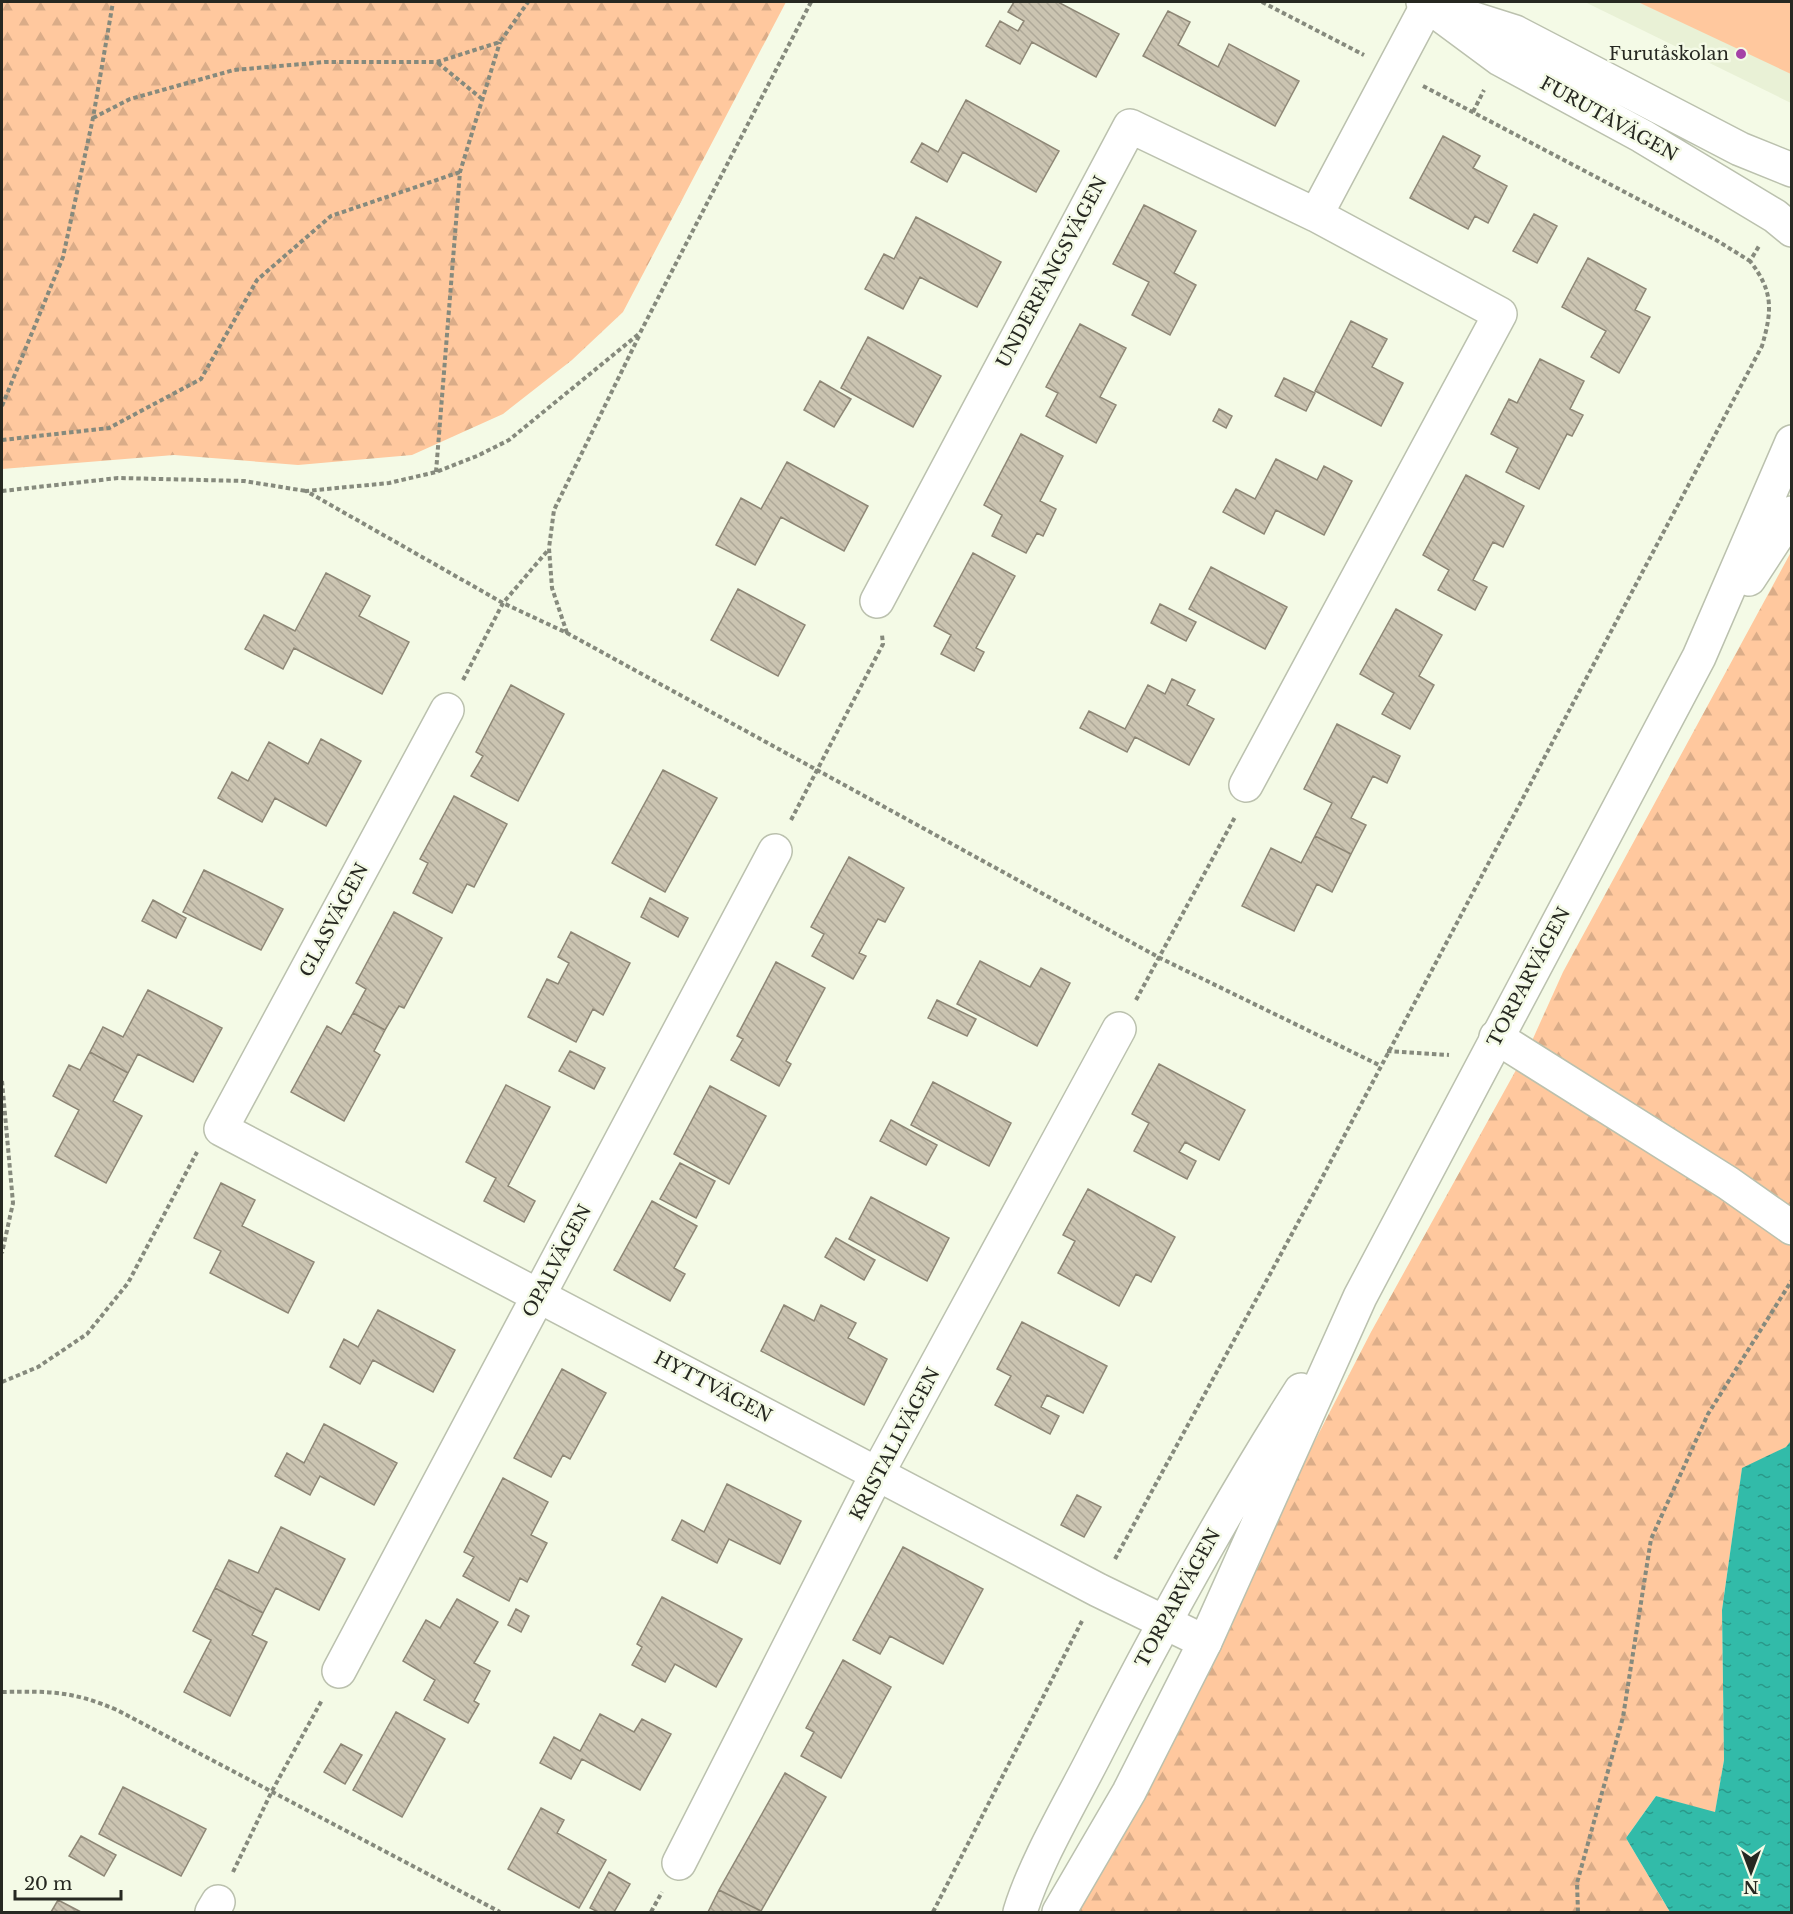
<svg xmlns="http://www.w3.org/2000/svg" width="1793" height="1914" font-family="'Libre Baskerville',serif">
<defs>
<pattern id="forest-firs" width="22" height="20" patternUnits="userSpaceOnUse" patternTransform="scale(1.5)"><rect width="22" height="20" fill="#ffc89e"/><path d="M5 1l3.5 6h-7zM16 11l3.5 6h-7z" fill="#daac88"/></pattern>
<pattern id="water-ripples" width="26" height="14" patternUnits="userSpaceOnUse" patternTransform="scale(1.5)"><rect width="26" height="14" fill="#32bba9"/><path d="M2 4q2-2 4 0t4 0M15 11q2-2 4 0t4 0" fill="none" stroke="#2a9889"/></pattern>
<pattern id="building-back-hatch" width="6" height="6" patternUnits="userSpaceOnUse" patternTransform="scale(1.5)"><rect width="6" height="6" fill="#cbc4b1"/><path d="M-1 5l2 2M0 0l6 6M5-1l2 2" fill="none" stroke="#aea898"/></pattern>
</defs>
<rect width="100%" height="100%" fill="#f4fae6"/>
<path fill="#e9f1d6" d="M1585,2h206v101l-200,-98z"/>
<path fill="#ffc89e" d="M1638,2h153v72z"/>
<path fill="url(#forest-firs)" d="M2,2h784l-163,310 -51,48 -69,54 -91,41 -114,10 -124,-10 -172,14z
M1791,552v889l-5,6 -44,22 -20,141 2,150 -9,53 -59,-17 -30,42 44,74h-594l57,-93 67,-128 86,-194 85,-165 160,-289 32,-71z"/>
<path fill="url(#water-ripples)" d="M1791,1441v471h-121l-44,-74 30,-42 59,16 9,-52 -2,-150 20,-142 44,-21z"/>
<path fill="url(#building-back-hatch)" stroke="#8e8776" stroke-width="1.5" d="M1014,2h44l61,32 -23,43 -64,-35 -12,22 -34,-18 14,-25 18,10 6,-10 -16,-9z
M1168,11l22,11 -12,23 40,22 11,-23 70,37 -24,45 -132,-70z
M966,100l93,51 -23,41 -73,-40 -16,30 -36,-20 11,-19 16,9z
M1443,136l37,20 -7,12 34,18 -19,37 -13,-7 -7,13 -58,-31z
M1144,205l52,26 -22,42 22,12 -26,50 -38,-20 17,-33 -36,-18z
M1534,214l23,12 -20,37 -24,-12z
M916,217l85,45 -24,45 -57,-30 -17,32 -38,-20 19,-35 10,5z
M1588,258l58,31 -11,21 15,7 -31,56 -28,-16 15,-26 -44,-24z
M1351,321l36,18 -15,28 31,16 -22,43 -66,-35z
M1080,324l46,24 -26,49 16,8 -20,38 -50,-27 12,-23 -12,-6z
M868,337l73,39 -28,51 -72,-39z
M1540,359l44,22 -14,28 13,6 -11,21 -5,-2 -28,55 -33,-17 12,-24 -27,-14 18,-35 8,4z
M1284,378l31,15 -9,18 -31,-15z
M820,381l31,18 -17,28 -30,-17z
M1219,409l13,7 -6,12 -13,-7z
M1021,434l42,22 -23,45 16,8 -13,27 -6,-3 -11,20 -34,-17 10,-21 -18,-10z
M1276,459l41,21 7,-14 28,15 -28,54 -48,-25 -12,24 -41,-22 13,-23 19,10z
M787,462l81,44 -24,45 -63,-34 -26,48 -39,-20 25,-47 20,11z
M1466,475l58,31 -21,41 -10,-5 -20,38 14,7 -12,23 -37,-20 11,-20 -26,-15z
M973,553l42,23 -39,72 8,4 -10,19 -33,-17 10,-19 -17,-9z
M1211,567l76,40 -22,42 -76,-40z
M326,573l44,23 -11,20 50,26 -27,52 -88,-46 -11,21 -38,-20 19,-34 31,16z
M738,589l67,36 -27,51 -67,-36z
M1160,604l36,18 -10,19 -35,-18z
M1396,609l46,26 -23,41 15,9 -24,44 -28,-15 12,-21 -34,-19z
M1172,679l23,11 -8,15 27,14 -25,46 -54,-28 -8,15 -47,-24 9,-17 36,18 23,-44 17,9z
M511,685l53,29 -46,87 -47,-25 12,-20 -7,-4z
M1337,724l63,32 -13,27 -14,-7 -22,42 15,7 -15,29 -36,-18 17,-33 -28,-14z
M321,739l40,22 -35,65 -51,-28 -13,24 -44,-24 14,-26 16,9 21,-39 39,22z
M663,770l54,28 -52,94 -53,-29z
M454,796l53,28 -33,63 -7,-3 -15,29 -39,-20 15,-30 -8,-4z
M1315,836l36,18 -19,38 -15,-8 -23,47 -52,-25 29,-58 30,15z
M849,857l55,31 -19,34 -7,-3 -19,34 7,3 -13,23 -41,-23 12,-22 -13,-7z
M204,870l79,39 -22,41 -78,-38z
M650,898l38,20 -10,19 -37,-20z
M153,900l33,18 -10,20 -34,-17z
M394,912l48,26 -38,70 -5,-2 -14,24 -32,-17 13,-24 -10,-6z
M571,932l59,31 -27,52 -10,-6 -17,33 -48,-25 19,-38 11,5 11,-21 -11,-6z
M980,961l50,26 11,-19 29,15 -33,63 -80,-42z
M776,962l49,26 -39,73 5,3 -12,22 -48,-26 12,-21 -6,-3z
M148,990l74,38 -29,54 -55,-28 -10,19 -38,-21 13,-25 20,10z
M937,1000l39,19 -9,17 -39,-18z
M353,1013l32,17 -11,21 6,4 -36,66 -53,-29 36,-66 14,8z
M570,1051l35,17 -11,21 -35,-18z
M90,1052l38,21 -15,28 29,15 -36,67 -51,-27 24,-46 -26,-14 16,-31 11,5z
M1159,1064l86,46 -26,50 -34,-18 -6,10 17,9 -9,18 -53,-28 15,-28 -17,-9z
M933,1082l78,41 -22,43 -78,-41z
M506,1085l44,22 -42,79 27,15 -11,21 -40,-21 12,-23 -30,-16z
M710,1086l56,30 -37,68 -55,-30z
M891,1120l46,25 -11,20 -46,-24z
M680,1163l35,18 -19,37 -36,-19z
M221,1183l34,17 -13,26 72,36 -26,51 -78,-40 11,-22 -27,-13z
M1088,1189l87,48 -24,45 -15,-8 -17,32 -61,-33 17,-32 -12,-6z
M871,1197l78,41 -22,43 -78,-42z
M652,1201l45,25 -23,42 11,6 -15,27 -56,-31z
M836,1238l39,22 -11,20 -39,-23z
M784,1305l30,16 7,-16 35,18 -8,15 39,21 -23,46 -103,-54z
M378,1310l77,40 -22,42 -60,-32 -13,24 -30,-17 14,-28 14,8z
M1022,1322l85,44 -24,47 -36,-18 -6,12 18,9 -9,18 -55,-29 16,-29 -14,-7z
M562,1369l44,24 -36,66 -7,-4 -12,22 -37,-19z
M324,1424l73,39 -23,42 -54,-29 -10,19 -35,-19 12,-23 17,10z
M503,1478l45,24 -17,33 16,8 -20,39 -7,-4 -11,23 -46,-25 11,-19 -10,-5z
M727,1484l74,37 -21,43 -51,-25 -12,24 -45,-23 10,-20 22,12z
M1077,1495l24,12 -17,30 -23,-12z
M281,1527l64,32 -26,51 -43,-22 -13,25 -48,-25 14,-28 29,13z
M903,1547l80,42 -40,75 -53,-28 -10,18 -27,-14z
M215,1588l48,25 -11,22 15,7 -37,74 -46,-24 27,-52 -18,-9z
M662,1597l80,42 -26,48 -41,-23 -10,18 -33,-17 10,-18 -5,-3z
M457,1599l41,23 -24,41 16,8 -16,30 5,3 -11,19 -44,-23 11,-20 -32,-19 23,-41 14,8z
M516,1609l13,7 -8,16 -13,-7z
M843,1660l48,27 -50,91 -40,-22 13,-24 -8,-4z
M396,1712l49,27 -43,78 -49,-27z
M600,1714l34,18 8,-13 29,15 -31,56 -58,-31 -11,20 -31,-16 14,-26 26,14z
M341,1744l21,11 -17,29 -21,-12z
M785,1773l41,24 -65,114 -42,-21z
M123,1787l83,42 -25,47 -82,-42z
M541,1808l23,12 -7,13 49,27 -27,48 -71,-39z
M81,1836l35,19 -12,21 -35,-20z
M609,1872l21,12 -16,28h-16l-8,-4z
M719,1890l42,21 -1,1h-52z
M58,1900l23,12h-30z"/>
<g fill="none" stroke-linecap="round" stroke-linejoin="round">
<g stroke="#bbc1ae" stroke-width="36">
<path id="street" d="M1316,215l112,-211
M877,601l253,-475 186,89 184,99 -254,471
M447,710l-226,419 877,461 107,52
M1496,1037l232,146 64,45
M339,1671l436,-820
M679,1863l198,-389 242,-445
M212,1912l6,-10"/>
</g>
<g stroke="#bbc1ae" stroke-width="36">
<path id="secondary" d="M1423,2l77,57 142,77 133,80 17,14
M1452,12l63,20 225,117 52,21
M1749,579l43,-66
M1020,1912c16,-52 53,-113 78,-163 63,-123 128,-242 203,-359
M1059,1912l70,-120 76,-150 155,-345 339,-640 93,-215"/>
</g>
<path stroke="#868a7d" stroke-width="4" stroke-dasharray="4.5 3" stroke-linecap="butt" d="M811,2l-171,331 -131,107 -32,16 -41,16 -47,11 -83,8 197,112 64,30 593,325 219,107
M1262,2l102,53
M438,63l44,36
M1423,86l293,154 34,21
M1473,112l11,-22
M93,118l37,-19 104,-29 91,-8h112l63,-20 28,-40
M2,406l61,-149 30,-139 20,-116
M2,440l107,-12 92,-49 56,-99 74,-64 129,-44
M436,472l24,-300 40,-130
M2,491l116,-13 126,3 62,10
M567,633l-15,-45 -3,-40 5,-38 85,-174
M463,680l40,-77 46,-54
M791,820l92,-176 -1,-9
M1136,1000l99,-183
M1387,1051l62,4
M2,1081l11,122 -11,50
M2,1382l36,-15 49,-33 41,-51 69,-131
M1115,1559l198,-364 449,-849c10,-35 12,-54 -12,-85l9,-15
M2,1692c47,-1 71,-1 115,18l383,202
M233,1872l39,-81 50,-91
M651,1912l11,-20
M933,1912l149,-291
M1578,1912l-1,-29 46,-166 28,-178 57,-125 84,-134"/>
<use href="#street" stroke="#fff" stroke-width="33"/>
<use href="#secondary" stroke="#fff" stroke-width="33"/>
</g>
<circle fill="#a541a7" stroke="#f4fae6" stroke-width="2" cx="1741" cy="54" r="6"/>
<g text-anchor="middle" stroke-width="5" stroke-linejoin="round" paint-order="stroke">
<g font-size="18" fill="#262821" stroke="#f4fae6" text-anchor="end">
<text x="1729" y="60">Furutåskolan</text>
</g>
<g font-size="18" fill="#262821" stroke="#f4fae6">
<text transform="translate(1609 119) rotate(29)" y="6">FURUTÅVÄGEN</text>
<text transform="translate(1052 272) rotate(-62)" y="6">UNDERFÅNGSVÄGEN</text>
<text transform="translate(334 920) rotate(-62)" y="6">GLASVÄGEN</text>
<text transform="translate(1529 977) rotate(-62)" y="6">TORPARVÄGEN</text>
<text transform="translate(557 1261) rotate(-62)" y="6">OPALVÄGEN</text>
<text transform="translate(713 1387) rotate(28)" y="6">HYTTVÄGEN</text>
<text transform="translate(895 1444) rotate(-62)" y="6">KRISTALLVÄGEN</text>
<text transform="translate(1178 1598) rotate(-61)" y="6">TORPARVÄGEN</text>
</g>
</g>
<rect width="1793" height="1914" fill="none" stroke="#262821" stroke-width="6"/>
<g transform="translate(1751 1872) rotate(180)" stroke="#f4fae6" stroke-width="4.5" paint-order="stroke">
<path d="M0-4.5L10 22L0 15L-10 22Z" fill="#262821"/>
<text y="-9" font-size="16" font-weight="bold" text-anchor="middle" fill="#262821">N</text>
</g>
<path d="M15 1890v9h106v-9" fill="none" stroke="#262821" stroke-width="3"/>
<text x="24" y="1890" font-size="18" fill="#262821" stroke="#f4fae6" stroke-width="4.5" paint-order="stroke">20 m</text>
</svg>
